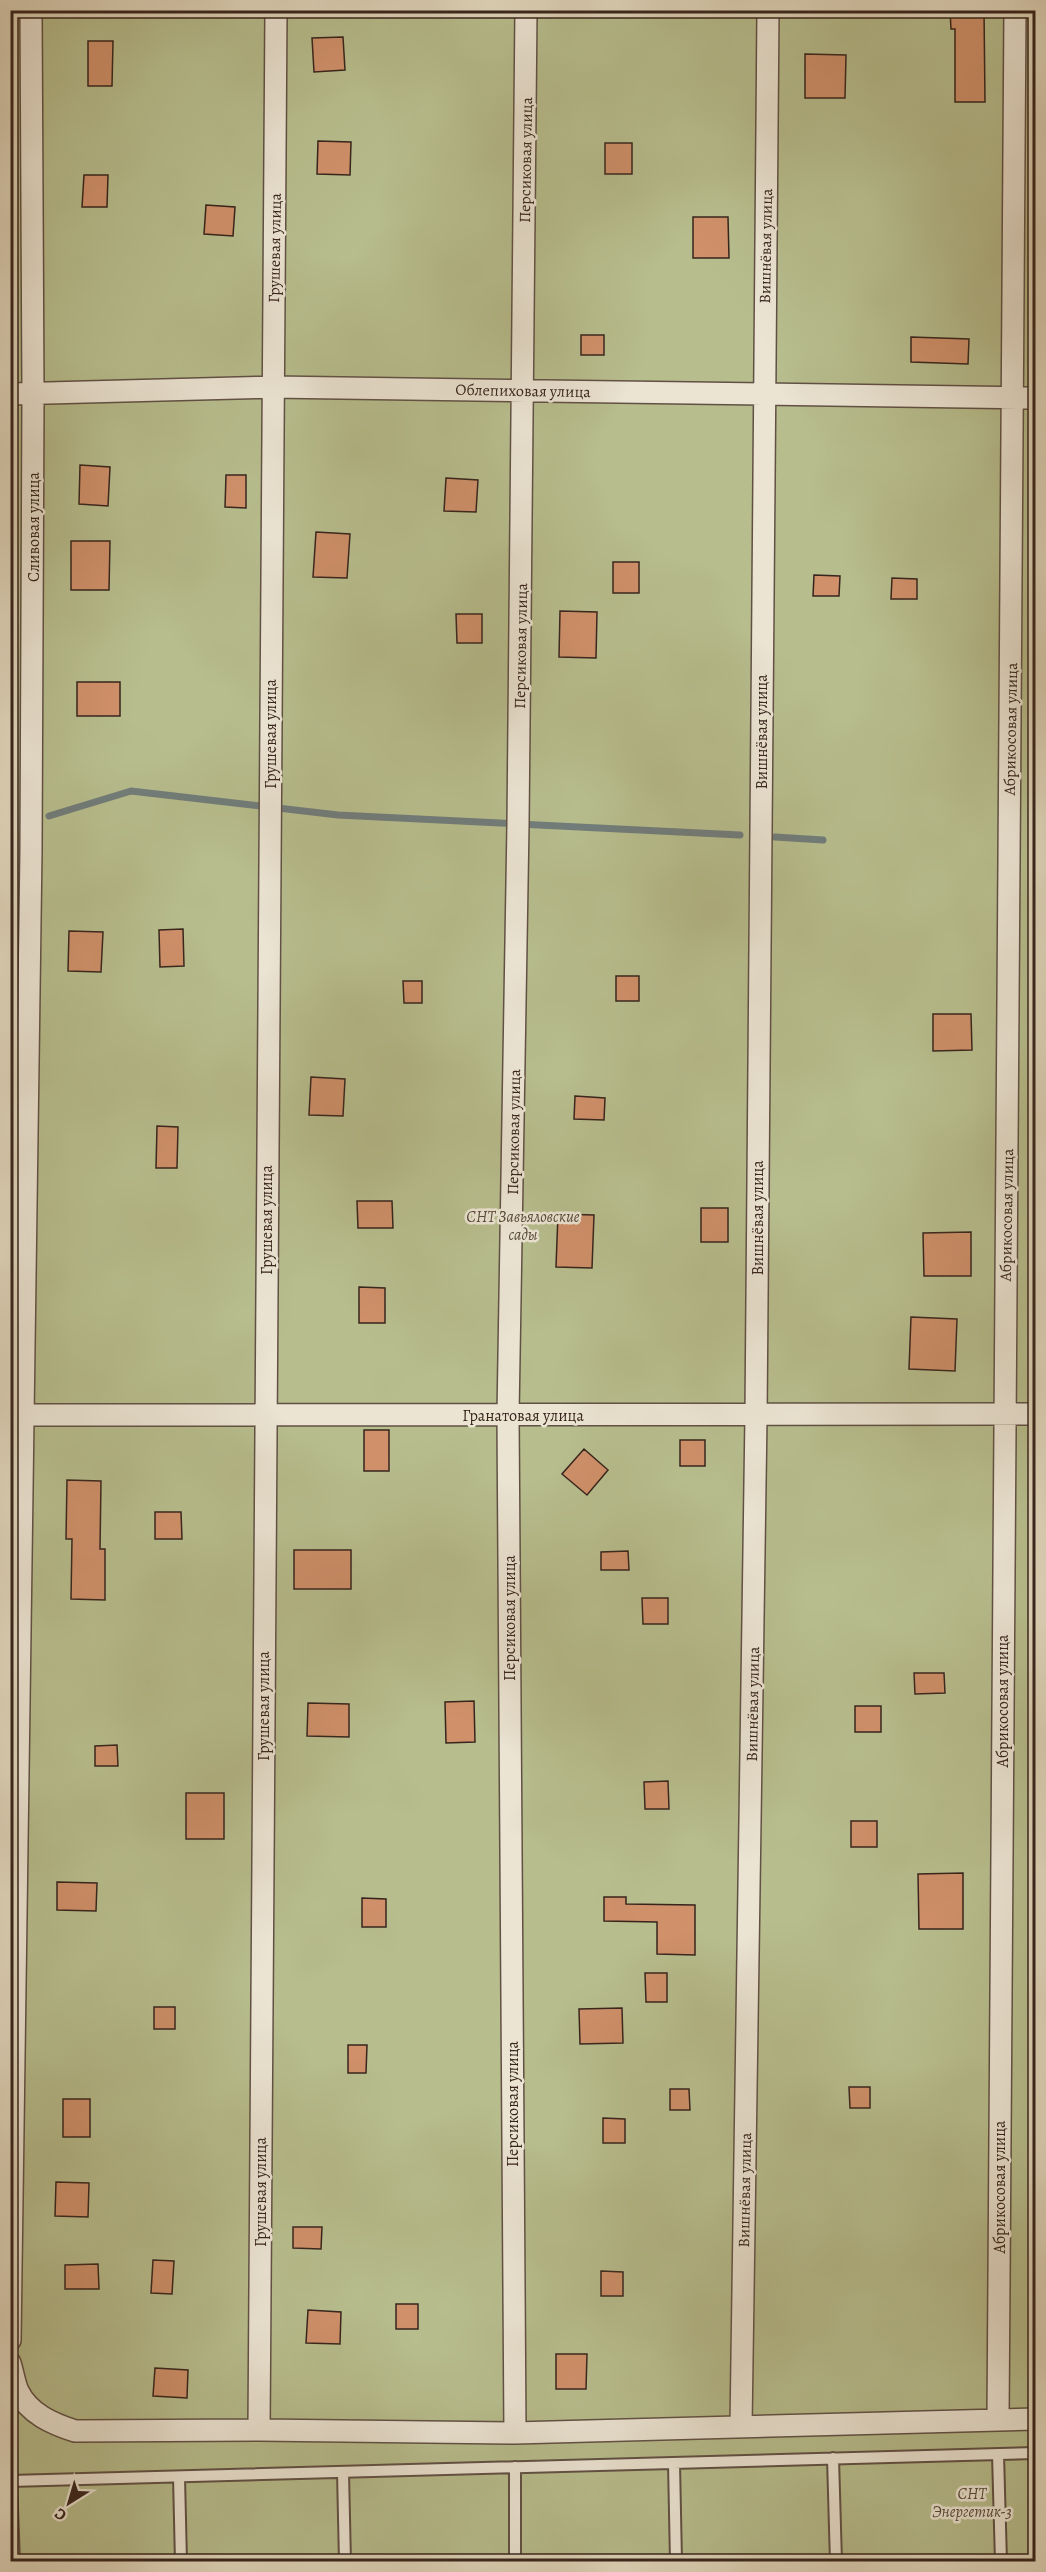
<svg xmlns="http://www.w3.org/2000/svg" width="1046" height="2572" font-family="Alegreya,serif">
<rect width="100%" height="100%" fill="#e0d6bc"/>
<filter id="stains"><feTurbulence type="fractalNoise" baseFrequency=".00333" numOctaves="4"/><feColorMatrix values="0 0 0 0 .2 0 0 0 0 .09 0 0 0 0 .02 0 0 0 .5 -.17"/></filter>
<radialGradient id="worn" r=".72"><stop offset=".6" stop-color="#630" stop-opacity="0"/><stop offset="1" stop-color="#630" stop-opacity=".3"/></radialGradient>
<path fill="#b7bd8d" stroke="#777155" stroke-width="1.5" d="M11,11h1024v2550l-1024,1z"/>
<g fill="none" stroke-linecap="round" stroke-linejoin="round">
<path stroke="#717d7b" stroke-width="7" d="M49,816l82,-25 207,24 402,20
M10,828l4,-1
M775,837l48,3"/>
</g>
<path fill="#cf906a" stroke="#37251d" stroke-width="1.5" d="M950,10h34l1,92h-30v-73h-4z
M343,37l2,33 -31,2 -2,-34z
M88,41h25l-1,45h-24z
M805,54l41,1 -1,43h-40z
M318,141l33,1 -1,33 -33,-1z
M605,143h27v31h-27z
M84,175h24l-1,32h-25z
M206,205l29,2 -2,29 -29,-2z
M693,217h35l1,41h-36z
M581,335h23v20h-23z
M911,337l58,2 -1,25 -57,-2z
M80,465l30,2 -2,39 -29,-2z
M226,475h20v33l-21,-1z
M446,478l32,2 -2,32 -32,-1z
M316,532l34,2 -3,44 -34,-1z
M71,541h39l-1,49h-38z
M613,562h26v31h-26z
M814,575l26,1 -1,20h-26z
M892,578l25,1v20h-26z
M560,611l37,1 -1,46 -37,-1z
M456,614h26v29h-25z
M77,682h43v34h-43z
M183,929l1,37 -24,1 -1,-37z
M69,931l34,1 -2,40 -33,-1z
M616,976h23v25h-23z
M403,981h19v22h-18z
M933,1014h38l1,36 -39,1z
M311,1077l34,2 -2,37 -34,-1z
M575,1096l30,2 -1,22 -30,-1z
M157,1126l21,1 -1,41h-21z
M357,1201h35l1,27h-35z
M701,1208h27v34h-27z
M558,1214l36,1 -2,53 -36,-1z
M971,1232v44h-47l-1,-43z
M359,1287l26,1v35h-26z
M911,1317l46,2 -2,52 -46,-2z
M364,1430h25v41h-25z
M680,1440h25v26h-25z
M584,1449l24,21 -21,25 -25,-21z
M67,1480l34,1 -1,68h5v51l-34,-1 1,-60h-6z
M155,1512h26l1,27h-27z
M294,1550h57v39h-57z
M628,1551l1,19h-28v-18z
M642,1598h26v26h-25z
M914,1673h30l1,20 -30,1z
M474,1701l1,41 -29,1 -1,-41z
M308,1703l41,1v33l-42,-1z
M855,1706h26v26h-26z
M117,1745l1,21h-23v-20z
M668,1781l1,28h-24l-1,-27z
M186,1793h38v46h-38z
M851,1821h26v26h-26z
M963,1873v56h-44l-1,-55z
M57,1882l40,1 -1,28 -39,-1z
M604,1897h22v7l69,1v50l-38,-1v-32l-53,-1z
M362,1898l24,1v28h-24z
M645,1973h22v29h-21z
M154,2007h21v22h-21z
M622,2008l1,35 -43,1 -1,-35z
M348,2045h19l-1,28h-18z
M849,2087h21v21h-20z
M670,2089h19l1,21h-20z
M63,2099h27v38h-27z
M603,2118l22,1v24h-22z
M56,2182l33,1 -1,34 -33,-1z
M293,2227h29l-1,22 -28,-1z
M153,2260l21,1 -2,33 -21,-1z
M98,2264l1,25h-34v-24z
M601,2271l22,1v24h-22z
M396,2304h22v25h-22z
M308,2310l33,2 -1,32 -34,-1z
M556,2354h31l-1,35h-30z
M155,2368l33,2 -1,28 -34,-2z"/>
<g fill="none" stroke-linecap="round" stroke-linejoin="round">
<g stroke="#615145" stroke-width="14">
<path id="service" d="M998,2454l3,108
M833,2458l3,104
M674,2463l2,99
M515,2467v95
M343,2472l2,90
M179,2477l2,85
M10,2481l1026,-28
M11,2481l3,81"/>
</g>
<g stroke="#615145" stroke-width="24">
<path id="minor" d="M10,394l263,-7 763,11
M11,1415l1025,-1
M10,2340l21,-1490 2,-455 -2,-385
M10,2363c3,9 4,19 8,28 11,23 35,33 57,40l184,-1 256,3 521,-14
M998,2420l17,-2410
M741,2426l15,-1010 12,-1406
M259,2430l17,-2420
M515,2433l-7,-1018 10,-591 8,-814"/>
</g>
<use href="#service" stroke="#ebe4d3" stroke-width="10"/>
<use href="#minor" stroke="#ebe4d3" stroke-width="21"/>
</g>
<g text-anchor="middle" stroke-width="5" stroke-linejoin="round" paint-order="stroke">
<g font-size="16" fill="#37251d" stroke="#ebe4d3">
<text transform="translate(525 160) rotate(-89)" y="6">Персиковая улица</text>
<text transform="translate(765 246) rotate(-89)" y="6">Вишнёвая улица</text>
<text transform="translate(274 248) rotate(-89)" y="6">Грушевая улица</text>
<text transform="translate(523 390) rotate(1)" y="6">Облепиховая улица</text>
<text transform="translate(33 527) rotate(-90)" y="6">Сливовая улица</text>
<text transform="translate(520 646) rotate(-89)" y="6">Персиковая улица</text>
<text transform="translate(1010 729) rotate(-89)" y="6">Абрикосовая улица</text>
<text transform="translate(761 732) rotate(-90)" y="6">Вишнёвая улица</text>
<text transform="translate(270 734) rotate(-90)" y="6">Грушевая улица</text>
<text transform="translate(513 1132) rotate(-89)" y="6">Персиковая улица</text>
<text transform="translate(1006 1215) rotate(-89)" y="6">Абрикосовая улица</text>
<text transform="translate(757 1218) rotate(-90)" y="6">Вишнёвая улица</text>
<text transform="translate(266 1220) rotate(-90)" y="6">Грушевая улица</text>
<text x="523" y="1421">Гранатовая улица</text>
<text transform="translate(509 1618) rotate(-90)" y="6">Персиковая улица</text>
<text transform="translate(1002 1701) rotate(-90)" y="6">Абрикосовая улица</text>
<text transform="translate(752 1704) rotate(-89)" y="6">Вишнёвая улица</text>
<text transform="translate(263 1706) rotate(-90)" y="6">Грушевая улица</text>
<text transform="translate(512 2104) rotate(-90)" y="6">Персиковая улица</text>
<text transform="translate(999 2187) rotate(-90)" y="6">Абрикосовая улица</text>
<text transform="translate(744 2190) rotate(-89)" y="6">Вишнёвая улица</text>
<text transform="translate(260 2192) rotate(-90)" y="6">Грушевая улица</text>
</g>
<g font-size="16" font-style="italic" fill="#574b39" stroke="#ebe4d3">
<text x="523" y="1222">СНТ Завьяловские<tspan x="523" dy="18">сады</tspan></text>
<text x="972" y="2499">СНТ<tspan x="972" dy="18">Энергетик-3</tspan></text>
</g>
</g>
<rect width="1046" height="2572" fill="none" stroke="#e0d6bc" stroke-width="36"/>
<rect x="12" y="12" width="1022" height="2548" fill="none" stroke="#37251d" stroke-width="3"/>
<rect x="18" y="18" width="1010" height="2536" fill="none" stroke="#37251d" stroke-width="1.5"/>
<g transform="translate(69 2503) rotate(217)" stroke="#ebe4d3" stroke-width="4.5" paint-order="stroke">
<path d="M0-4.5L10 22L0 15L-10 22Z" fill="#37251d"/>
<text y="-9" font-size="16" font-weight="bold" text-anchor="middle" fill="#37251d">С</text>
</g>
<rect width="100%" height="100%" filter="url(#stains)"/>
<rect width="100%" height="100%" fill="url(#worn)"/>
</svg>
